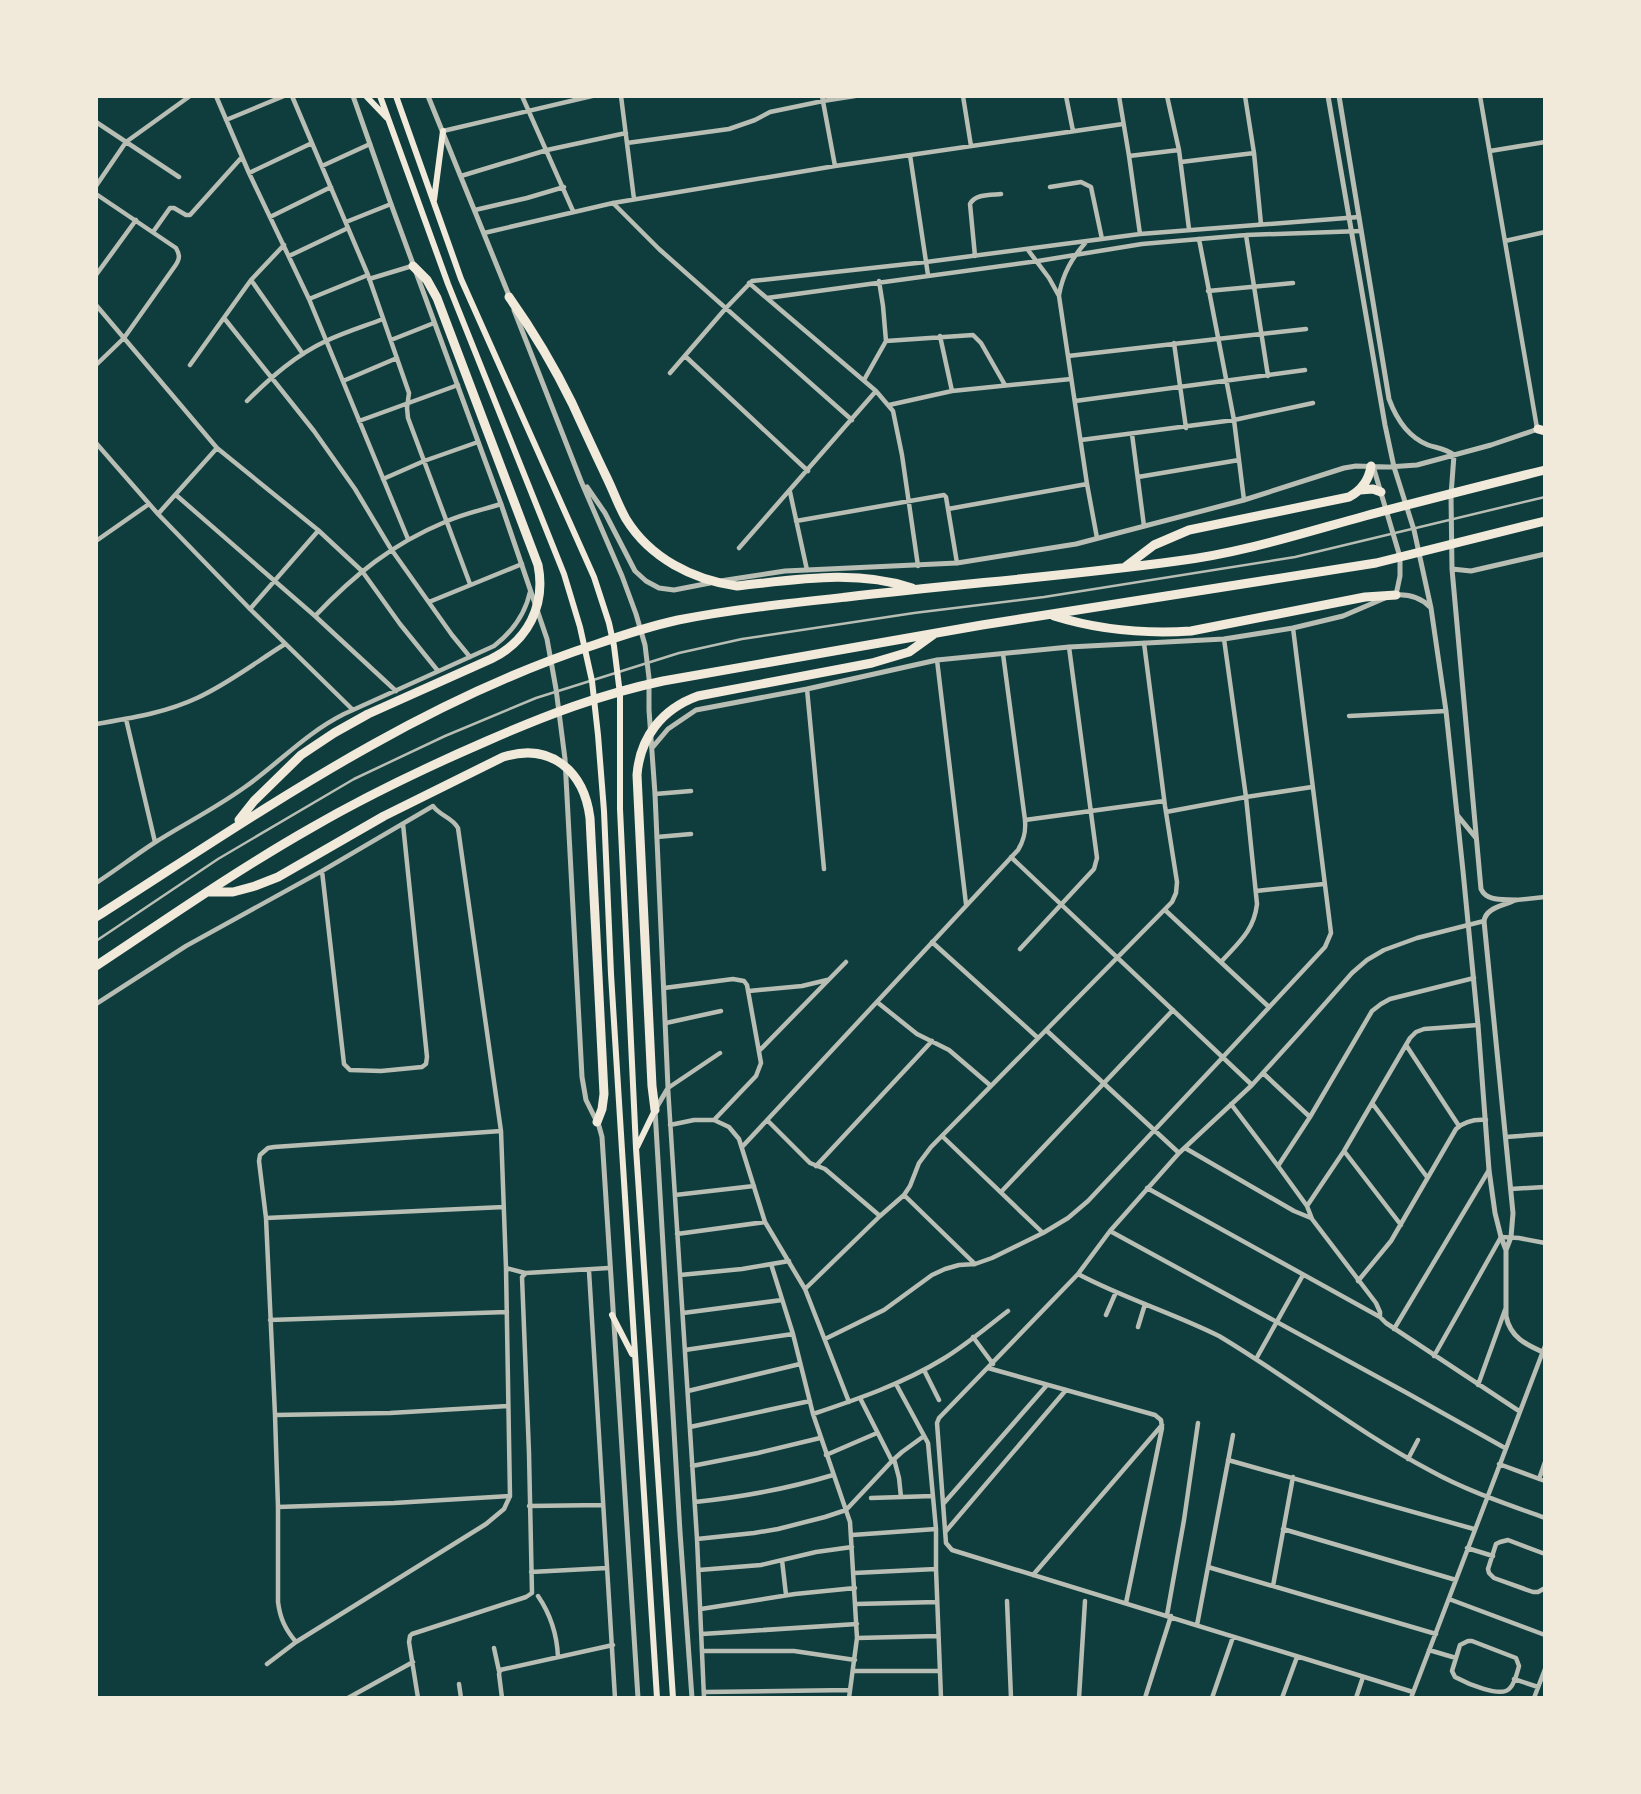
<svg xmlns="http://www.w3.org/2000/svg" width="1641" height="1794" font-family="Inter,sans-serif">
<rect width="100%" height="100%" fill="#0f3d3e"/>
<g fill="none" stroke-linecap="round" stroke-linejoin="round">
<path stroke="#b8beb3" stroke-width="2.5" d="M96,941l122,-82 136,-80 91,-43 91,-38 143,-45 63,-14 172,-26 130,-16 251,-40 250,-60"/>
<path stroke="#b8beb3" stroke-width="4.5" d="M216,96l33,77 60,126 99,240
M292,96l76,179 41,118 -2,15 1,10 62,166
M522,96l51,115
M621,96l13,103
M822,96l13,70
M963,96l8,50
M1066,96l7,35
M1119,96l10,60 11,78
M1167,96l12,54 10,79
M1245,96l9,57 7,71
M1480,96l57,332
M226,120l58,-24
M96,122l83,55
M443,131l149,-35
M627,143l102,-14 26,-9 15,-8 53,-11 32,-5
M1490,151l55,-9
M910,155l18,120
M1129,156l50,-6
M1181,162l73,-9
M322,166l48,-22
M249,173l63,-30
M461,176l86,-26 79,-17
M96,186l30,-44 64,-46
M1050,187l31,-5 10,5 11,52
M96,194l80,54c4,7 4,11 -1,18l-51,72 -28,27
M613,203l46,46 193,171
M475,210l52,-12 37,-11
M270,217l61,-30
M346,222l45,-18
M153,232l17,-24h4l12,7h4l52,-58
M484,233l129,-30 222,-37 288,-42
M1246,235l22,141
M1199,239l35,181 10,80
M1505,241l40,-9
M1028,250l21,28 10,18 28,188 10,54
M289,256l59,-28
M975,256l-5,-52c5,-10 20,-9 31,-10
M96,275l40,-55
M369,279l43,-13
M251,280l52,74
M749,283l127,108 17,20 9,44 16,111
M1208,291l85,-8
M1059,295c4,-22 13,-37 27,-53
M767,298l271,-37 104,-17 104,-9 115,-4
M309,299l59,-24
M96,305l121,143 101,82 44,41 38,53 38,47
M224,318l90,113 41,58 36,60 61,86 18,22
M940,336l12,55
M391,340l43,-17
M886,341l87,-6 8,8 24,42
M1174,343l12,85
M685,356l123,115
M1068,356l238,-27
M190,365l61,-85 33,-35
M670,373l56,-65 26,-27 174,-19 214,-28 219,-17
M864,380l22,-39 -3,-35 -4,-25
M343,381l54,-23
M247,401c24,-24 49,-46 79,-60 19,-9 39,-15 57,-22
M1075,401l230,-31
M889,405l63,-14 119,-12
M359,421l99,-36
M1132,434l12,92
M1081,440l153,-20 79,-17
M96,443l62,71 92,95 103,101
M1138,477l101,-17
M383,479l41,-18 54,-19
M790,492l17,78
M176,495l139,121 81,75
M948,509l139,-25
M158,514l59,-66
M796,521l148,-26 2,2 11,66
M96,541l53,-37
M739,548l137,-157
M429,602l93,-38
M250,609l68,-78
M315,616c39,-41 77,-72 130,-94 17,-8 37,-12 56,-18
M937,660l29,244
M807,689l17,180
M1349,716l97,-5
M126,719l29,123
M96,724c35,-6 69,-11 101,-26 31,-14 59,-36 88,-54
M655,794l36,-3
M1166,812l80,-15 66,-10
M1025,820l139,-19
M657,837l34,-3
M1011,857l241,228
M322,871l22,193 6,6 31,1 41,-4 4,-3 1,-7 -24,-233
M96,883c20,-13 38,-27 58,-40 30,-19 62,-35 91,-56 34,-24 61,-54 99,-73l150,-68c18,-14 31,-31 36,-54
M1256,891l68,-7
M1516,900l29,-3
M1165,910l104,97
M932,942l106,96
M1020,949l74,-80 3,-11 -28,-211
M1221,962c17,-19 33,-31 36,-58l-11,-107 -22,-158
M664,988l69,-9 11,2 3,4 14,78 -5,13 -42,44
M749,991l53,-5 25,-6
M877,1002l40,32 32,16 42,36
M96,1004l90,-58 136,-75 111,-65c7,10 19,11 25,22l43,303 5,137 4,228 -6,13 -18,15 -190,118 -29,22
M666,1023l55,-12
M1046,1030l133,123
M1406,1045l53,81
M759,1051l87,-89
M1263,1073l47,44
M1372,1103l55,74
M1231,1104l47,62 29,40 5,13 64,84 4,9v5
M767,1120l43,43 15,6 55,47
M670,1125l24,-5h20l15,7 10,12 26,83 40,67 44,113
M942,1136l101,97
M1506,1137l39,-3
M742,1147l276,-297c6,-10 8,-18 7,-30l-22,-166
M1185,1148l109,63 17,7
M1344,1151l57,74
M816,1166l116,-125
M1278,1166l32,-49 62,-106 9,-7 9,-5 84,-21
M1147,1188l233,129 6,6 133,88
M1511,1189l34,-2
M1001,1192l172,-182
M675,1195l79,-9
M904,1195l71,69
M1307,1206l37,-55 66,-113 6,-6 8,-3 54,-4
M266,1218l238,-11
M1110,1231l297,162 98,55
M677,1234l88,-12
M771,1264l22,70 20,80 37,108 7,116 -8,60
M506,1268l19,5
M589,1271l26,427
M1078,1274c45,24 95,39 141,62 72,43 138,96 212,135 36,20 76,33 114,47
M680,1275l62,-6 47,-8
M1358,1281l33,-40 65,-112c9,-8 18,-10 30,-9
M805,1289l75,-73 24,-21 6,-9 9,-23 12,-16 241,-245 4,-9 1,-11 -12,-76 -21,-163
M683,1313l99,-13
M1106,1315l10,-23
M270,1320l237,-8
M1138,1327l7,-23
M1394,1329l95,-159
M973,1337l20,27
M825,1339l59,-29 48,-35 13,-6 14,-4 16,-1 17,-6 51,-25 25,-15 20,-17 135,-144 102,-110 6,-14 -38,-305
M685,1350l108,-16
M1434,1356l67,-119 18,1 26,5
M1256,1359l47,-84
M988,1368l167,47 6,5 1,8 -36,175
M924,1370l15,30
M896,1384l32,59 8,86v40l5,129
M1478,1385l27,-75
M688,1391l112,-27
M860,1398l32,63
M813,1414c45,-15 89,-30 130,-55 23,-14 44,-32 65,-48
M275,1415l115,-2 118,-7
M690,1427l120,-26
M826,1455l51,-22
M894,1459l5,19 2,19
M1408,1459l10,-19
M1228,1460l246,69
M1499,1464l46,17
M692,1466l66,-13 62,-15
M1539,1479l6,-17
M871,1498l62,-2
M695,1502c47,-5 92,-13 138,-27
M944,1503l103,-118
M529,1506l73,-1
M278,1507l116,-4 116,-7
M1283,1529l173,51
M946,1531l120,-141
M852,1535l84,-6
M697,1539l57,-6 24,-4 47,-12 21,-7 46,-49 10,-9 22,-16
M1467,1548l26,8
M1545,1554l-37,-14 -8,2 -4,2 -8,25 1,4 5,5 39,14h5l7,-4
M782,1560l4,35
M1208,1567l228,67
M699,1570l62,-5 55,-13 36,-5
M531,1572l76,-4
M854,1573l82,-4
M1033,1575l129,-150
M1273,1586l20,-109
M538,1596c13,19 19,38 20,61
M1449,1599l96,36
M1007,1601l4,97
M856,1604l81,-2
M701,1609l94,-15 60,-6
M1167,1615l17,-95 14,-97
M1197,1625l36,-190
M702,1634l155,-10
M857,1638l81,-2
M1468,1641h4l44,17 3,8c-2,7 -4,17 -9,22 -8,11 -44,-5 -55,-11l-3,-6 8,-26z
M296,1642c-11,-13 -16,-24 -18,-40v-95l-3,-92 -9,-197 -7,-57 1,-6 8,-7 6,-1 227,-16
M494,1648l5,23
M1429,1650l27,8
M703,1651h91l61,9
M854,1671h86
M1514,1679l24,8
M459,1684l2,14
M704,1692l146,-2
M1413,1692l-461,-142 -6,-7 -9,-120 2,-5 139,-144 32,-43 69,-78 73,-68 48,-53 52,-59 15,-13 17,-10 33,-12 67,-17
M348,1698l65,-36
M418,1698l-9,-56 1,-6 2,-2 114,-37 6,-4 -3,-140 -7,-176 4,-4 83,-5
M502,1698l-3,-24 1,-4 113,-25
M704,1698l-7,-159 -29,-451 52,-35
M1079,1698l6,-97
M1145,1698l26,-82
M1212,1698l21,-61
M1282,1698l15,-41
M1356,1698l7,-21
M1411,1698l134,-352
M1534,1698l11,-29"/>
<path stroke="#b8beb3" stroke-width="5" d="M353,96l38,108 110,300 46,135 9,50 9,70 17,318 4,23 13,26 3,11 36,561
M428,96l82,202
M1328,96l57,329 9,42 20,63 17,78 15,103 17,160 15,154 11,145 6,43 6,24 5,13
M1339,96l50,303c7,19 19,38 39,46 9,3 18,4 26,10l-3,40 1,74 29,320c6,13 22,10 35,11
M514,310l67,171 41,95 14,38 9,31 4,33v32l6,84 13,294 -13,22 25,422 12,166
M1373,466l27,91v19l-4,19
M587,487l18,26 30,58 11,10 13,7 15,2 36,-7
M1452,569l19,2 74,-17
M720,581l65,-10 172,-8 119,-19 168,-44 100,-32 12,-2 32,1 29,-2 74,-20 47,-16
M1395,595c14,-1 25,2 35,12
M652,748l16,-19 28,-19 111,-21 130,-29 132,-13 155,-8 69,-11 50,-12 42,-18
M1458,816l18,22
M1513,901c-11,5 -27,7 -29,20l29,292 -2,24 -5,13v66c4,21 20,29 39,37"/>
<path stroke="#f1e9da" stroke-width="6" d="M366,96l21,22
M380,96l68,188 116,290 16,53 12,54 6,54 6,76 7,163 11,176 35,548
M396,96l65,183 133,298 15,46 5,23 6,48v115l16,339 37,550
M434,200l9,-69
M637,1147l18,-37
M612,1315l20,39"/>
<path stroke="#f1e9da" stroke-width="9" d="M509,297c24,34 45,69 63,106 11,24 22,48 34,73 7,14 12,29 20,43 24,39 67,61 111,67 58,-6 118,-17 175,2
M1538,429l7,2
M1360,490l13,-1 8,3
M1125,567l29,-22 35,-15 160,-33c13,-7 20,-17 22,-31
M1054,616c45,14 90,18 137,15l174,-34 31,-2
M239,820l15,-19 47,-46 33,-22 34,-19 123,-55c37,-18 55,-54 47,-94l-101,-267 -10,-18 -14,-14
M209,892h24l22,-6 23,-9 106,-61 119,-59c48,-15 81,14 87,61l14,276 -2,15 -5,13
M96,917c160,-102 318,-214 501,-273 26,-9 54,-18 81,-24 56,-11 113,-17 169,-23 110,-13 221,-21 330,-36 65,-8 126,-28 188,-45 60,-16 120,-31 180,-46
M96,966c71,-47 141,-96 215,-138 57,-33 116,-61 176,-87 57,-25 114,-47 176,-60l319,-56 394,-62 169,-42
M655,1110l-3,-24 -15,-311c3,-38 25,-66 61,-79l174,-33 37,-11 25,-18"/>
</g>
<rect width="1641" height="1794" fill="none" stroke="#f1e9da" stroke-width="196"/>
</svg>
